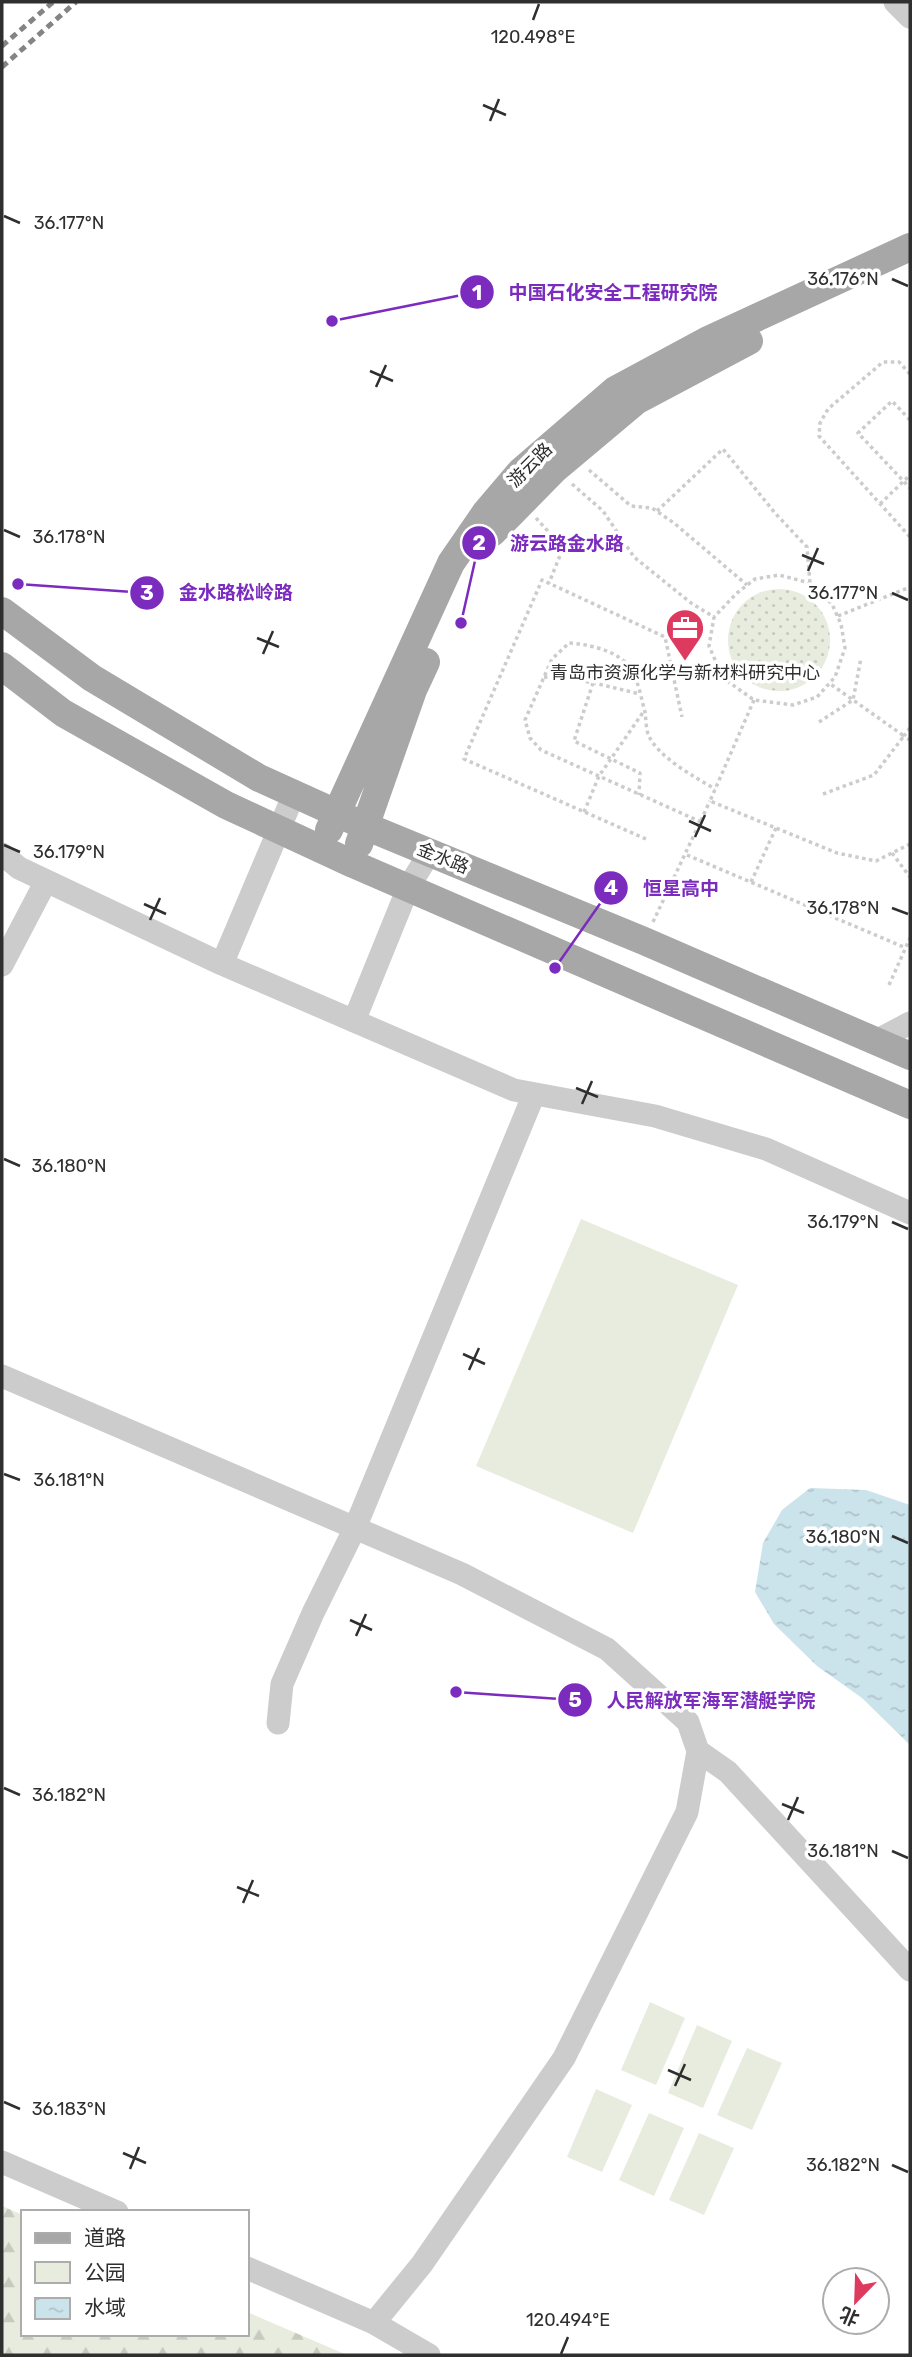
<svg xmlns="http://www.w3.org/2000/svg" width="912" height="2357" font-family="Rubik,'Noto Sans SC',sans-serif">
<defs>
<pattern id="grass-dots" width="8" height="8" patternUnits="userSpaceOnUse" patternTransform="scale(1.75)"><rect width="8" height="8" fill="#e8ecde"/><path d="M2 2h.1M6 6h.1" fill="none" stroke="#c7cbbf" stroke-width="1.8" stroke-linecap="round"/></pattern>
<pattern id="forest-firs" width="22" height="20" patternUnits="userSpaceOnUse" patternTransform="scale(1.75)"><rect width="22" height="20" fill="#e8ecde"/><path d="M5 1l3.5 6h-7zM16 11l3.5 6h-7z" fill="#c7cbbf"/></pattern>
<pattern id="water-ripples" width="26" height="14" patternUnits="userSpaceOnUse" patternTransform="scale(1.75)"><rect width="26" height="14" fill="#cbe3eb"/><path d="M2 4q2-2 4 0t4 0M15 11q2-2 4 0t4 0" fill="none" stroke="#afc3ca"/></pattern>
</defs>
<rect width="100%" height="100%" fill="#fff"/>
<path fill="url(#grass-dots)" d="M728 640a51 51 0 1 1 102 0a51 51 0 1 1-102 0Z"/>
<path fill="url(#forest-firs)" d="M2,2206l21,9v119h224v-22l100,43h-345z"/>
<path fill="#e8ecde" d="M581,1219l157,66 -105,248 -157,-67z
M650,2002l35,16 -29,67 -35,-15z
M697,2025l35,16 -29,67 -35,-15z
M747,2048l35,15 -30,67 -35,-15z
M596,2089l36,16 -30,67 -35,-15z
M649,2113l35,15 -30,68 -35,-16z
M699,2133l35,15 -30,67 -35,-15z"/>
<path fill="url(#water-ripples)" d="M810,1488l56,2 44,15v240l-48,-47 -45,-32 -43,-42 -19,-32 8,-49 19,-33z"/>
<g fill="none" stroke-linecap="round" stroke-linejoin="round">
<path stroke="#ccc" stroke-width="3.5" stroke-dasharray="3.5 3.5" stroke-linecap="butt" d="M910,374l-11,-12h-16l-55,47 -8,14 -1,13 91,101
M910,420l-18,-19 -34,32 52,55
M589,470l42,36 21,2 22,15 73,62
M572,484l31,27 31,46 57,46 23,14 -5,29 14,32 31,22 39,5 24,-8 18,-20 10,-29 -4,-24 -9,-20 -22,-21 -31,-8 -24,4 -18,14 -23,24
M880,504l30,-29
M657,511l66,-62 52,64 32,34 3,36
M536,518l27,30 -14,35
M838,616l72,-29
M544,677l46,5 50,12
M593,683l-19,58 66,32 -1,22
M754,700l-44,101 127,52 39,8 34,-17
M819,722l34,-22 8,-42
M910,728l-6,8 6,4
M823,794l51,-19 30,-39 -75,-53
M584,812l15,-36 45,-65
M701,822l-160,-72 -11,-12 -5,-18 27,-61 17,-16c18,1 47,7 60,23 9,12 12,32 16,46 1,7 1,16 3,22 9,23 47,43 67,55
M646,839l-182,-80 78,-179 123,57 17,80
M892,853l18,24
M687,855l219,93
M751,882l25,-54
M653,922l57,-121
M889,985l21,-47"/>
<path stroke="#ccc" stroke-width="23" d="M895,2l15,15
M2,854l17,14 203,96 292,126 141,26 111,33 144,64
M222,964l72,-170
M2,965l44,-84
M354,1021l54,-133 22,-36
M876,1041l34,-18
M2,1376l460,198 145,75 81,73 10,29 -11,61 -123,246 -142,206 -48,59
M278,1723l4,-39 31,-71 42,-85 179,-434
M698,1751l30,21 182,198
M2,2162l115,50
M247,2268l127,55 55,32"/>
<path stroke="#a7a7a7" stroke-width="28" d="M492,533l63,-64 81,-68 113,-60
M2,611l90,67 167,100 106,48 279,115 266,115
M2,666l61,47 163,92 127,59 557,241
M329,830l122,-267 35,-51 35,-41 94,-81 91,-49 204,-94
M359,844l54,-154 13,-28"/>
<path stroke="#848484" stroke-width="5" stroke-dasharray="7 5" stroke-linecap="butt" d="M2,46l51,-44
M2,67l74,-65"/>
</g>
<path fill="none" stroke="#2f2f2f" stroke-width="2.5" d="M533,20l6,-16M483,105l23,10M490,121l9,-22M4,216l16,7M892,279l16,7M370,371l23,10M376,387l10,-22M4,530l16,7M802,555l22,9M808,571l10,-23M892,593l16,7M257,638l22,9M263,654l10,-23M689,821l22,10M695,837l10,-22M4,845l16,7M144,904l22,10M892,908l16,6M150,920l10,-22M576,1088l22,9M582,1104l10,-23M4,1159l16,7M892,1222l16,7M463,1354l22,10M469,1370l10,-22M4,1474l16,6M892,1536l16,7M350,1620l22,10M356,1636l10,-22M4,1788l16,7M782,1804l22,9M788,1820l10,-23M892,1851l16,7M237,1887l22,9M243,1903l10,-23M668,2070l23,10M675,2086l10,-22M4,2102l16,7M123,2153l23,10M892,2165l16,7M130,2169l9,-22M561,2354l7,-17"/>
<defs>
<g id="office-pin" transform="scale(2.0125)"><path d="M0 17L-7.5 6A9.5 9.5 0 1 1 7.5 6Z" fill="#de3a60" stroke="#fff"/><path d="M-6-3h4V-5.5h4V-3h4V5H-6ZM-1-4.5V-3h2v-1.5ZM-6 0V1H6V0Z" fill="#fff"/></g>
</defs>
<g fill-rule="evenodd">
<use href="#office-pin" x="685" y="628"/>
</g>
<g text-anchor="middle" stroke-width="7" stroke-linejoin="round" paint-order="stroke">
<g font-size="18" fill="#2f2f2f" stroke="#fff">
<text transform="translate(530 465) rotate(-45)" y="6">游云路</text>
<text transform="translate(443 858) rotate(22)" y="6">金水路</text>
</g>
<g font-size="18" fill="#2f2f2f" stroke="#fff">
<text x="685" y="679">青岛市资源化学与新材料研究中心</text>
</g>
</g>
<g font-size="18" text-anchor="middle" fill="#2f2f2f" stroke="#fff" stroke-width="7" stroke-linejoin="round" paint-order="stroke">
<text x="533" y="43">120.498°E</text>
<text x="69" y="229">36.177°N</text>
<text x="843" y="285">36.176°N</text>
<text x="69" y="543">36.178°N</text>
<text x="843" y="599">36.177°N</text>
<text x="69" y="858">36.179°N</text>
<text x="843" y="914">36.178°N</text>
<text x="69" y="1172">36.180°N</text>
<text x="843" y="1228">36.179°N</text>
<text x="69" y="1486">36.181°N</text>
<text x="843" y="1543">36.180°N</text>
<text x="69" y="1801">36.182°N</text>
<text x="843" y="1857">36.181°N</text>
<text x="69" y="2115">36.183°N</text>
<text x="843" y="2171">36.182°N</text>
<text x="568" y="2326">120.494°E</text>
</g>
<path fill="none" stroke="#7b2cbf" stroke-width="2.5" d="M332 321L477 292M461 623L479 543M18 584L147 593M555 968L611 888M456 1692L575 1700"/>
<g fill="#7b2cbf" stroke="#fff" stroke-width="2.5">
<circle cx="332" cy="321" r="7"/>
<circle cx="461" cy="623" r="7"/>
<circle cx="18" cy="584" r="7"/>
<circle cx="555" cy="968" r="7"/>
<circle cx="456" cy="1692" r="7"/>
<circle cx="477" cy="292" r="18"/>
<circle cx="479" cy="543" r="18"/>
<circle cx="147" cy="593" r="18"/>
<circle cx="611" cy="888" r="18"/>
<circle cx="575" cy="1700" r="18"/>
</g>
<g font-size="21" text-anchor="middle" font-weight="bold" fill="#fff">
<text x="477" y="300">1</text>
<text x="479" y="550">2</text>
<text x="147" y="600">3</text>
<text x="611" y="895">4</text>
<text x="575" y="1707">5</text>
</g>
<g font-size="19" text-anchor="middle" font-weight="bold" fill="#7b2cbf" stroke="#fff" stroke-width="7" stroke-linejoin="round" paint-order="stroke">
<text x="613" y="299">中国石化安全工程研究院</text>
<text x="567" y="550">游云路金水路</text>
<text x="236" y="599">金水路松岭路</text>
<text x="681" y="895">恒星高中</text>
<text x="711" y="1707">人民解放军海军潜艇学院</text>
</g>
<rect width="912" height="2357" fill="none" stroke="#2f2f2f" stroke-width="7"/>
<rect x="21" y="2210" width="228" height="126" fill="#ffffff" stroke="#acacac" stroke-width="2"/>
<rect x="35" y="2233" width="35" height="10" fill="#a7a7a7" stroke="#acacac" stroke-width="2"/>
<text x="84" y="2245" font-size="21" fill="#2f2f2f">道路</text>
<rect x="35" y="2262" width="35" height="21" fill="#e8ecde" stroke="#acacac" stroke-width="2"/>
<text x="84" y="2280" font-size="21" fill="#2f2f2f">公园</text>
<rect x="35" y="2298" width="35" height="21" fill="url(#water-ripples)" stroke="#acacac" stroke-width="2"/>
<text x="84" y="2315" font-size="21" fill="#2f2f2f">水域</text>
<g transform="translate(856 2301) rotate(203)"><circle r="33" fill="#ffffff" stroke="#acacac" stroke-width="2"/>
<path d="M0-5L12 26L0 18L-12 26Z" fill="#de3a60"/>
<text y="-10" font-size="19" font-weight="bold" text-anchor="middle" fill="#2f2f2f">北</text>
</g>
</svg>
